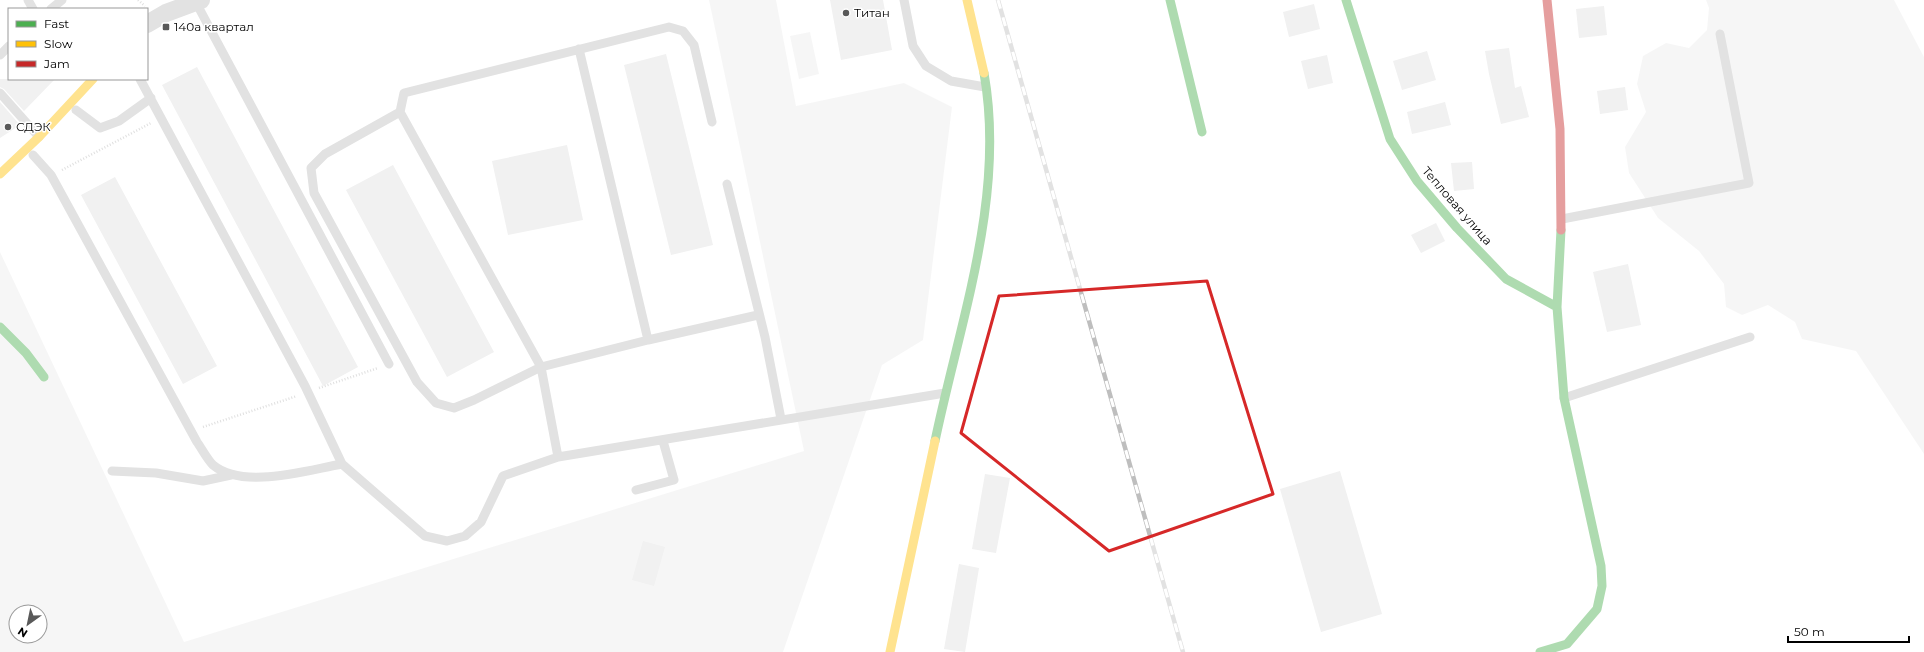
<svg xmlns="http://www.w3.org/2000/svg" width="1924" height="652" font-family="Montserrat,sans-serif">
<rect width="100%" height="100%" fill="#fff"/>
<path fill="#ececec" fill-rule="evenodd" d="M709,0h67l20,106 108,-23 48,24 -29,233 -41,25 -99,287h-783v-400l184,390 620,-191zM16,612h24v24h-24z
M1706,0h188l30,57v397l-68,-103 -54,-12 -7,-17 -27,-17 -26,10 -16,-8 -2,-23 -25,-33 -41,-33 -29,-45 -4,-26 21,-35 -9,-28 6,-28 23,-13 23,5 18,-18 2,-22z
M810,32l9,42 -20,5 -9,-43z"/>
<path fill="#dfdfdf" d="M830,0h53l9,50 -51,10z
M1314,4l6,25 -31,8 -6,-25z
M1604,6l3,29 -28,3 -3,-29z
M1509,48l6,40 6,-2 8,31 -28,7 -12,-50 -4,-23z
M1427,51l9,29 -34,10 -9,-29z
M666,54l47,191 -42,10 -47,-190z
M1327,55l6,28 -25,6 -7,-28z
M197,67l161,300 -35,19 -161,-301z
M0,79h55l-31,32 -20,-22 -4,-2z
M1625,87l3,23 -28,4 -3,-23z
M0,102l20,23 -20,13z
M1445,102l6,23 -39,9 -5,-22z
M567,145l16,75 -75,15 -16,-74z
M1472,162l2,27 -20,2 -3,-28z
M393,165l101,187 -47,25 -101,-187z
M115,177l102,189 -34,18 -102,-189z
M1436,223l9,18 -24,12 -10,-18z
M1628,264l13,61 -34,7 -14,-60z
M1340,471l42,143 -61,18 -41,-143z
M985,474l25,4 -14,75 -24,-4z
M643,541l22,6 -11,39 -22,-6z
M959,564l20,4 -14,84 -21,-3z"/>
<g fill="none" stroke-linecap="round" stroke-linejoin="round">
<path stroke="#b9b9b9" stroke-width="2.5" stroke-dasharray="1 2" stroke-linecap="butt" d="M138,0l7,6
M62,170l89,-47
M319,388l59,-20
M203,427l94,-31"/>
<path stroke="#bebebe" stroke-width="9" d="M28,0l5,9
M904,0l9,46 13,20 25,15 34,6
M51,9l11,-9
M200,10l189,354
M579,49l69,291
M0,55l9,-9
M140,79l165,307 37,78 83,72 22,5 18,-5 16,-14 22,-46 55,-19 387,-64
M0,93l39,44
M76,110l24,18 19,-7 32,-23
M400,112l-75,42 -14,14 3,25 103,189 19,21 18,5 20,-8 67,-33 107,-27 110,-25
M33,155l18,20 146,267c5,7 10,17 16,23 30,25 94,5 129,-1
M727,184l38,153 16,82
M1562,219l187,-36 -29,-149
M1564,398l186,-61
M558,457l-17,-90 -141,-255 4,-19 265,-66 14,4 11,14 18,77
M112,471l44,2 47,8 28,-6
M636,490l38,-10 -11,-39"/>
<path stroke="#bebebe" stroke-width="18" d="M147,24l19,-11 35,-13"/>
<path stroke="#4caf50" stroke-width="9" d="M1170,0l32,132
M1346,0l44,139 27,42 40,47 49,51 51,28
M0,327l26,26 18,24
M935,441c25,-120 71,-244 49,-368
M1540,652l27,-8 30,-35 5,-23 -1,-20 -37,-168 -7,-91 4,-77"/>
<path stroke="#ffc107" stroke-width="9" d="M967,0l17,73
M0,174l39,-37 54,-58
M890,652l45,-211"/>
<path stroke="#c62828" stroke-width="9" d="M1547,0l13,129 1,101"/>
<g stroke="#bebebe" stroke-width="4.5">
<path id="rail" d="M998,0l185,652"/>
</g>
<use href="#rail" stroke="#fff" stroke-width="3" stroke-dasharray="9" stroke-linecap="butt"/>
</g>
<path d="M0 0H1924V652H0ZM1207,281l66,213 -164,57 -148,-118 38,-137z" fill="#fff" fill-opacity=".55" fill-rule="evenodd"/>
<path fill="none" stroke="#d62828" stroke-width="3" stroke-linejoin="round" d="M1207,281l66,213 -164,57 -148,-118 38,-137z"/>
<g fill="#595959" stroke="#fff" stroke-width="1.5">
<circle cx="846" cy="13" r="4"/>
<rect x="162" y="23" width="8" height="8" rx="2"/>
<circle cx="8" cy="127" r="4"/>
</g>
<g text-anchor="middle" stroke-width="3" stroke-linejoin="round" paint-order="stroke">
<g font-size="12" fill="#000" stroke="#fff" text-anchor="start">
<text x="854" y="17">Титан</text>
<text x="174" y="31">140а квартал</text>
<text x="16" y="131">СДЭК</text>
</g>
<g font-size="12" fill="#000" stroke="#fff">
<text transform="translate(1457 206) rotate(49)" y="4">Тепловая улица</text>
</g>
</g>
<rect x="8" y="8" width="140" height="72" fill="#ffffff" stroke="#999999"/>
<rect x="16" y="21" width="20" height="6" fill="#4caf50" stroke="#999999"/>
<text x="44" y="28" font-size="12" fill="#000000">Fast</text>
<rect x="16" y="41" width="20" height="6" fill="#ffc107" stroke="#999999"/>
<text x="44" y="48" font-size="12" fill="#000000">Slow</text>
<rect x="16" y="61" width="20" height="6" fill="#c62828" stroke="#999999"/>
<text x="44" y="68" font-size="12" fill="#000000">Jam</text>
<g transform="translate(28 624) rotate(213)"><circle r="19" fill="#ffffff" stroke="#999999"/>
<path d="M0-3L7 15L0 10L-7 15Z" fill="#595959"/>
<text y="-6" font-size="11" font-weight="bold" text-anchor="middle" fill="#000000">N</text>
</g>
<path d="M1788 636v6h121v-6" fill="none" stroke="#000000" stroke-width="2"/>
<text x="1794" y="636" font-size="12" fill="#000000" stroke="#ffffff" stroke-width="3" paint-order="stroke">50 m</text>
</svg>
